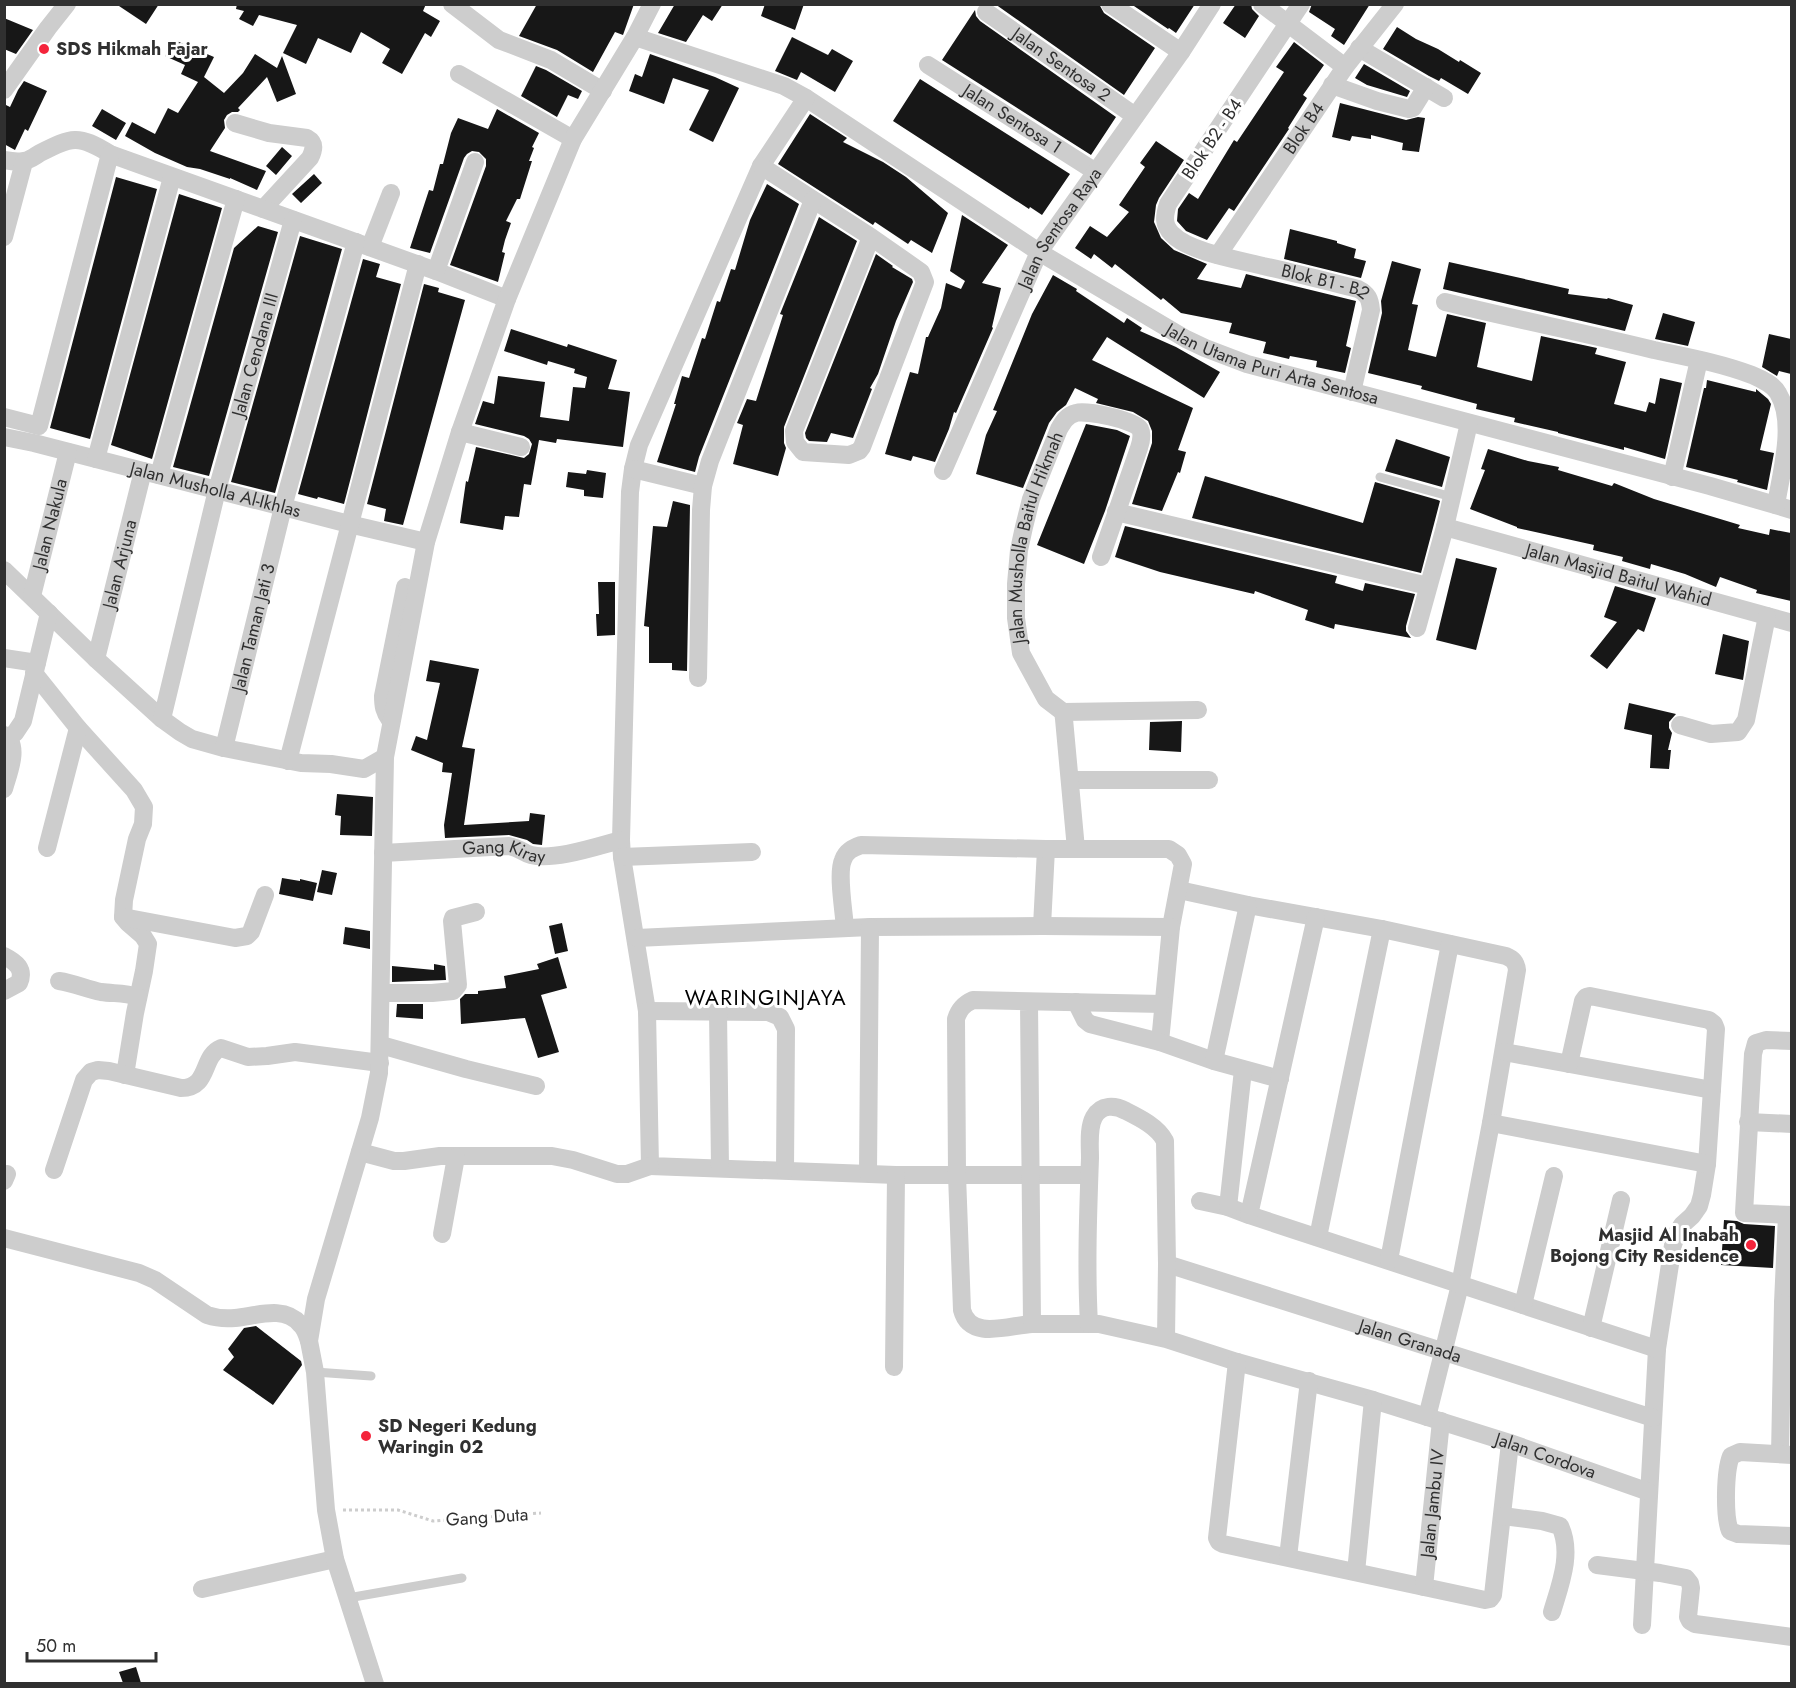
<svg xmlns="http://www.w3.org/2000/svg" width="1796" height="1688" font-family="Jost,sans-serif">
<rect width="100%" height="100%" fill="#fff"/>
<path fill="#171717" d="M116,4h43l-13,20z
M237,4h189l-3,7 17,10 -9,16 -6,-4 -23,41 -20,-11 8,-14 -29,-17 -10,21 -33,-15 -12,26 -23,-11 14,-28 -38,-10 -6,11 -14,-7 5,-8 -8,-2z
M537,4h97l-11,31 -8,-3 -22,40 -36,-22 -38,-14z
M675,4h48l-11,17 -9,-6 -17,27 -28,-9z
M765,4h39l-9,26 -34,-14z
M995,4h104l5,9 51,35 -31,47z
M1131,4h64l-19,29 -7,-5 -1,1z
M1236,4h15l1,5 7,7 -14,22 -22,-15z
M1312,4h58l-26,41 -13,-9 4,-7 -26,-17z
M975,10l1,6 4,5 136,96 -25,38 -149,-95z
M4,18l29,12 -17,24 -12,-5z
M1397,27l19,12 22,10 21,13 1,-2 21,13 -13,21 -27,-16 -2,3 -10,-5 -46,-27z
M792,37l36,18 4,-6 21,12 -18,31 -34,-20 -4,8 -22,-9z
M172,39l42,18 -10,20 20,16 19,-20 12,-19 22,14 5,-12 14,38 -19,8 -10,-25 -29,31 2,2 -2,2h-6l-5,3 -3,5 1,8 -15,23 56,20 -9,19 -27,-12v1l-30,-10 -13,-2 -32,-14 -30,-17 7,-14 23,12 13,-26 10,5 20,-31 -17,-8 4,-9 -20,-9z
M1294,42l30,23 -21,30 4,3 -19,30 1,1 -55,82 -5,-3 -22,32 -21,-9 -9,-10 1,-12 11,-16 9,6 36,-59 3,2 47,-70 -8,-5z
M650,54l65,23 24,11 -26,54 -24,-12 20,-40 -36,-12 -9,26 -35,-13 6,-17 7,3z
M1364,64l46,27 -3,6 -40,-12 -12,-7z
M536,66l10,4 36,21 -4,8 -10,-4 -11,22 -36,-21z
M920,79l150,95 -28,41 -12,-8 -1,2 -136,-88z
M24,81l23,10 -19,40 -3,-2 -10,21 -11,-6v-40l6,3 8,-17z
M1340,103l66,17 12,-3 7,1 -6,34 -17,-2 1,-7 -32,-8v4l-19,-3 -2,5 -18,-4z
M102,109l24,14 -10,17 -24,-14z
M497,109l42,24 -7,14 2,1 -5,13h3l-12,38h-3l-11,22 5,2 -6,17 -3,12 3,1 -7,29 -48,-17 36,-99v-7l-7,-7 -7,-1 -5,3 -3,4 -34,95 -20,-5 19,-58 4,1 7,-27h3l8,-31 7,-15 30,11z
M810,114l37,24 -4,4 40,20 23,15 42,36 -16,40 -21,-13 -3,4 -33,-22 -2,3 -95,-61z
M1156,141l28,19 -25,38 -3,7 -2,17 7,16 13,12 33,14 -10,15 44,9 5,-14 110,27 -10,45 5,2 -6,25 -29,-6 1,-6 -27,-5 -1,3 -26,-6 3,-11 -37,-9 3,-10 -51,-10 -18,-15 -2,2 -46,-36 -3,4 -18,-14 -3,5 -16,-11 15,-22 17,11 22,-25 -10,-7 26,-38 -5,-4z
M282,147l10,9 -16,19 -10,-9z
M314,174l8,9 -21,20 -9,-9z
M116,177l41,12 -67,250 -40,-11z
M767,184l32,20 -100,253 -4,15 -38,-10 19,-58h-2l8,-28 7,2 13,-40 3,1 12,-38 3,1 11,-33 4,1 15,-50z
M179,194l43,14 -70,251 -41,-14z
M962,215l46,30 -26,38 19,5 -9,39 1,1 -37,85 -2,-1 -5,17 -14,33 -22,-6 -2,5 -26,-7 25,-82 8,2 8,-37h2l13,-29 5,-25 15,6 4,-8 -15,-10z
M819,217l38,24 -73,186v16l2,5 -8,28 -45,-12 10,-39 -6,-2 10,-24 9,2 27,-86 -3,-1z
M258,226l20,6 -69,244 -36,-9 61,-219z
M1290,229l47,12v2l19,6 -2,9 12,3 -5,17 -77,-19z
M300,236l42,13 -67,244 -44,-11z
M876,254l17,12 -1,1 20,12 1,3 -17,39 -18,53 -8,14 2,1 -19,49 -22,-5 -4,9 -18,-1 -3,-3 -1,-5z
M363,259l17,5 -4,13 25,7 -57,220 -26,-7 -1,2 -19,-5z
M1392,261l29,8 -9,35 6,1 -10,45 28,7 11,-43 39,9 -9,44 55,14 9,-45 56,12 -2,6 31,8 -12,42 32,8 3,-10 6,2 5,-26 22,5 -17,76 -41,-12v3l-66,-17v-1l-44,-10 1,-4 -39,-9 1,-5 -56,-15 1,-3 -54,-13 14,-60 -1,-12z
M1449,262l120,27 -1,5 39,5 1,-1 25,7 -8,26 -182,-42z
M1053,275l24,14 -1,2 48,32 3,-5 15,10 -2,3 36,16 44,25 -16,26 -97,-61 -15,23 101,48 -15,42 8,2 -6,21 -2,-1 -16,39 -30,-7 20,-61v-12l-4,-10 -15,-9 -37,-9 2,-4 -23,-11 -9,17 -9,7 -8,11 -26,65 -47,-14 10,-39 11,-24 -4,-1 39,-96z
M424,284l15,4 -1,4 27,8 -62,225 -19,-4 2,-12 -19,-5z
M1663,313l32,9 -7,24 -33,-7z
M511,329l56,18 1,-3 49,16 -9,29 22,3 -7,55 -66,-8 -1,4 -17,-3 -8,45 -7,-1 -5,33 -14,-1 -2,14 -43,-7 6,-42 2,1 8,-35 48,11 5,-4 3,-10 -3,-5 -5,-3 -49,-12 8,-23 11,3 4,-28 47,6 -5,35 29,4 4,-34 12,1 2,-11 -13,-4 1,-4 -27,-8 -1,4 -43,-14z
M1769,334l22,5v35l-12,-3 -2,5 -15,-9z
M1707,380l49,12v-3l12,10 3,5 -11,46 14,3 -7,37 -30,-8 1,-2 -52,-13 18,-79h2z
M1086,424l31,6 13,6 -25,75 -21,53 -47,-19z
M1396,439l54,18 -8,30 -57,-16z
M1488,449l40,12 31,6 -1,3 54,16 2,-3 40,16 86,26 -2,3 31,7 1,-6 21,4v68l-35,-8 1,-3 -37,-13 -4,10 -31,-13 -34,-10 -1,5 -28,-8 1,-4 -30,-7 1,-5 -77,-17v-1l-47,-18 15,-39 -4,-1z
M587,470l19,3 -3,25 -19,-2v-6l-18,-3 2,-15 18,2z
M1205,476l158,47 12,-41 63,18 2,1 -6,23 -13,49 -229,-55z
M673,501l17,4 -3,166 -15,-1v-7h-23v-36l-5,-1 9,-100 14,1z
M1125,526l212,50 -2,7 28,8 2,-8 50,11 -9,32v5l5,7 -76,-14 -1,5 -29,-9 3,-10 -53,-19 -1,3 -94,-22 -45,-15z
M1456,558l41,10 -21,82 -40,-10z
M598,582h17v53l-18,1 -1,-22h3z
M1615,586l41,12 -12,34 -6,-3 -31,40 -17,-13 27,-34 -13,-5z
M1723,634l26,7 -6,39 -28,-6z
M430,660l49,9 -17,78 13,2 -11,76 65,-4 1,-8 15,2 -3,30 -9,-1 -6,-4 -18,-5 -64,3 -1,-13 8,-52 -10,-1 1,-9 -32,-13 5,-14 11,4 13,-57 -14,-2z
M1629,703l47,11 -7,8v6l3,5 -4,17h3l-2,19 -19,-1 2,-33 -28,-6z
M1182,721l-1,31 -32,-2 1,-28z
M337,794l36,3 -1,39 -32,-1 1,-19 -6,-1z
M322,870l15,3 -5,22 -15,-3z
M282,878l18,3v-2l17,4 -4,18 -34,-7z
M562,923l6,28 -13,3 -6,-28z
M345,927l25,4v18l-27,-5z
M558,957l9,31 -26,7 18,57 -21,6 -13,-40 -64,6 -1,-25 5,-5h13v-3l28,-3 -2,-12 35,-7 -2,-5z
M434,964l11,2 1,14 -54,2v-16l42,4z
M397,1004h26v15l-27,-2z
M1724,1220l13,1 7,3 31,2 -2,42 -52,-3z
M256,1326l45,35 1,4 -29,40 -50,-35 11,-13 -6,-8 16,-21z
M136,1667l5,16h-18l-4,-11z"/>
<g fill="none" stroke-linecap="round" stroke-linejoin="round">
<path stroke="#cdcdcd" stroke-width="3" stroke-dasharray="3 3" stroke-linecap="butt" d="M343,1510h55l35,11 108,-8"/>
<path stroke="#cdcdcd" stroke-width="9" d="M1380,477l72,20
M315,1372l56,4
M348,1598l114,-20"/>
<g stroke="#cdcdcd" stroke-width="18">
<path d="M452,4l47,36 52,20 52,31"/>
<path d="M1110,4l71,48"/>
<path d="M1262,4l83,63"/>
<path id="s1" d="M1301,4l-133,200c-4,12 -5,21 4,30 17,18 67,26 91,32 32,7 63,15 95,23 10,5 12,10 13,21l-19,82"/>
<path id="s2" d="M986,12l149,104"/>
<path id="s3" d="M635,37l149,49 22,12 233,154 147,87 19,9 42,16 463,122 82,24"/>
<path d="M1359,48l85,50"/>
<path id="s4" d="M928,65l168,107"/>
<path d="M459,74l114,65"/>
<path d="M1332,85l45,16 32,8 4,-1 13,-21"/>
<path d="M4,90l44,-62 19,-24"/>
<path d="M806,98l-45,68 -122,279 -6,24 -3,23 -9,348 1,17 25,154 3,155 246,9h193"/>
<path d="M235,123l34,10 38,5c9,5 7,12 3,20l-47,51"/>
<path d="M4,160c6,1 14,2 19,1 6,0 12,-5 17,-8 32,-16 38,-19 70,1l326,117 71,28"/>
<path d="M761,166l110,71 50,35 4,10 -63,165 -3,4 -10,4 -46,-3 -8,-10 -1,-11 77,-194"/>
<path d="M4,237l20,-75"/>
<path d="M370,247l21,-54"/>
<path id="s5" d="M1218,255l127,-188 50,-63"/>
<path d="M436,271l39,-109"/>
<path d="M1445,302c69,17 140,31 209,48 33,7 66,13 98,25 9,4 21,9 26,18 18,29 3,80 -2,112"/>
<path d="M4,417l35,9 71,-272"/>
<path d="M460,432l61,15"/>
<path id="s6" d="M4,437l30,6 315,81 77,18"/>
<path d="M96,459l76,-282"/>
<path d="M633,469l70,17"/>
<path id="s7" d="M943,471l96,-219 142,-200 31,-48"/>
<path d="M159,475l77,-276"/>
<path d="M1672,477l27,-117"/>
<path d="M1116,512l312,74"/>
<path id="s8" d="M1445,527l347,96"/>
<path d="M4,570l92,89 66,60 18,13 12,7 32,9 77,15 30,1 33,5 21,-12"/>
<path id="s9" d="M32,596l36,-144"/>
<path d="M1417,628l28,-101 24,-104"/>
<path d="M4,658l33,5"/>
<path id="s10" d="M96,659l47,-188"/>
<path d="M34,673l44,55 56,62 10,17 -1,17 -6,15 -13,61 -1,17 5,6 15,13 5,8 -4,27 -9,42 -10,62"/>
<path d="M698,678l3,-168 2,-24 7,-25 103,-261"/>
<path d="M1063,712l135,-2"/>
<path id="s11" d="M162,719l55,-229 76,-270"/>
<path d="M390,720c-6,-8 -7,-14 -7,-24l22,-109"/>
<path d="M1680,725l31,9 27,-2 8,-12 21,-104"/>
<path d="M4,735c17,10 4,39 0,54"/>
<path d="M8,737l7,-4 8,-12 26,-108"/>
<path id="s12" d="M224,748l59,-241 73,-265"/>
<path d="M288,761l130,-497"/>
<path d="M1070,780h139"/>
<path d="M47,848l31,-120"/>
<path id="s13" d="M1076,849l-12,-130 -1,-7 -17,-13 -25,-46 -5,-35v-34l3,-34 5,-23 7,-28 28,-70c4,-7 8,-14 17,-16 10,-3 59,7 64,16 3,6 1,13 -1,19l-38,109"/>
<path id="s14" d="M383,853l126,-7c11,2 14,7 22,9 23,6 67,-9 90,-15"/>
<path d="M622,857l130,-5"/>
<path d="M1179,890l69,15 134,24 124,27c7,3 10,6 11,14l-26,153 -31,162 -33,132"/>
<path d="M123,917l112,21 12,-2 4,-4 14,-37"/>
<path d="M1042,926l4,-77"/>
<path d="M845,928c-1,-16 -8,-55 -2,-68 3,-9 10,-12 18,-15l185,4h123l9,6 5,9 -12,63 -11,115"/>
<path d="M637,938l233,-11 172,-1 129,1"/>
<path d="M4,956c12,6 21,13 15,27l-15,8"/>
<path d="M59,981c15,2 27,8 42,11 13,2 23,0 37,5"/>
<path d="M381,993h51l21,-2 5,-6 -6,-64 1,-3 23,-6"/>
<path d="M1029,1002l3,322c-22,1 -62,17 -70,-14l-5,-135 -1,-156c3,-10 8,-15 17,-19l190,4"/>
<path d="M1076,1002l9,18 5,4 70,18 54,19 66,18"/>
<path d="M647,1011l121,1 12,5 6,12 -1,141"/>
<path d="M718,1011l2,156"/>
<path d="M1792,1041l-26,-1 -10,3 -3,11 -9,159 48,2"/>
<path d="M381,1045l85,24 70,17"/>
<path d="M1504,1052l208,38"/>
<path d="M1214,1061l34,-156"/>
<path d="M1569,1064l14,-63 3,-4 4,-1 119,24 5,4 2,5 -9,135 -5,31 -3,11 -7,10 -10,9 -5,8 -4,12 -16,104 -15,276"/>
<path d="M1748,1122l44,2"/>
<path d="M1491,1123l216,41"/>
<path d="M360,1152l34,9h10l36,-5h112l21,4 44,14h10l23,-8"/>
<path d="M54,1170l30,-90 7,-8 7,-2 11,1 72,17c29,0 20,-32 40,-40l27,9 19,-1 28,-4 85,11"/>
<path d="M868,1173l2,-246"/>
<path d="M4,1181l3,-7"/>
<path d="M1200,1201l28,6 21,8c137,44 272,90 408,134"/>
<path d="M1228,1207l15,-137"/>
<path d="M1249,1215l67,-298"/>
<path d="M1787,1215l-4,88 9,1"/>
<path d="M442,1234l14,-77"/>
<path d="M1318,1237l64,-308"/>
<path d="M4,1238l135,35 16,7 52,35c9,3 18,4 28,3 21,-2 49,-13 65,6 5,4 7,11 9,17"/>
<path d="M1389,1260l61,-316"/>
<path id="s15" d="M1167,1264l486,154"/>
<path d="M1523,1305l31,-129"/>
<path d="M1032,1324h57"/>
<path d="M1591,1328l30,-128"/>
<path id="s16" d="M1166,1339l1,-75 -2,-123c-7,-14 -25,-23 -39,-30 -11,-6 -25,-7 -32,6 -6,11 -4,28 -4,41 -2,55 -4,111 -1,166h10l67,15 71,23 136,38 137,43 139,49"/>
<path d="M1237,1362l-20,176 2,4 4,2 262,56 5,-1 3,-4 17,-152"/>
<path d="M894,1367l2,-192"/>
<path d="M1780,1454l3,-151"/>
<path d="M1792,1455l-52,-3 -9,4c-6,15 -7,60 -1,75l8,3 54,2"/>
<path d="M1503,1516l39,5 18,5c13,27 0,59 -8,86"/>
<path d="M1288,1557l21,-176"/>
<path d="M1597,1565l63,8 26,5 4,5 1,5 -3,29 2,4 5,3 97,13"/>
<path d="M1356,1572l17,-172"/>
<path id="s17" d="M1424,1587l17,-166"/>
<path d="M202,1589l133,-30"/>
<path d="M375,1684l-40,-125 -9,-49 -11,-138 -6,-31 7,-42 54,-181 9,-45 6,-316 41,-215 34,-110 47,-133 66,-160 62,-102 17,-33"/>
</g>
</g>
<g fill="#f4243b" stroke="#fff" stroke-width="2">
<circle cx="44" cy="49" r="6"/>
<circle cx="1751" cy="1245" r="6"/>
<circle cx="366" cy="1436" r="6"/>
</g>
<g text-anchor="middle" stroke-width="6" stroke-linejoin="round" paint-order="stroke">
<g font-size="18" font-weight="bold" fill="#303030" stroke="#fff" text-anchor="start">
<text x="56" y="55">SDS Hikmah Fajar</text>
<text x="1739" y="1241" text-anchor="end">Masjid Al Inabah<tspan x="1739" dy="21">Bojong City Residence</tspan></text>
<text x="378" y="1432">SD Negeri Kedung<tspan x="378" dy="21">Waringin 02</tspan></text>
</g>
<g font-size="18" fill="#303030" stroke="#fff">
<text dy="6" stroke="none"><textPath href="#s2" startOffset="92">Jalan Sentosa 2</textPath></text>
<text dy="6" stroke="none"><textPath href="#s4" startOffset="100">Jalan Sentosa 1</textPath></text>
<text dy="6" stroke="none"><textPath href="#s5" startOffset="153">Blok B4</textPath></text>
<text transform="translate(1212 139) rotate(-56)" y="6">Blok B2 - B4</text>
<text dy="6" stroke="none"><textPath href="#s7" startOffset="270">Jalan Sentosa Raya</textPath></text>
<text dy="6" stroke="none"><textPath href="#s1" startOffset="434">Blok B1 - B2</textPath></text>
<text dy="6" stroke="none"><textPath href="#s11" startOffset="376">Jalan Cendana III</textPath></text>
<text dy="6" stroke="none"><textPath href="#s3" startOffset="722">Jalan Utama Puri Arta Sentosa</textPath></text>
<text dy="6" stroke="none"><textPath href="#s6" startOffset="218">Jalan Musholla Al-Ikhlas</textPath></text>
<text dy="6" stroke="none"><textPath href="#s9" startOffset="74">Jalan Nakula</textPath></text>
<text dy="6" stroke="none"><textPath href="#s13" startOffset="330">Jalan Musholla Baitul Hikmah</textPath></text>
<text dy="6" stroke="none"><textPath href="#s10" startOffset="98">Jalan Arjuna</textPath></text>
<text dy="6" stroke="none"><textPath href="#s8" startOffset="180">Jalan Masjid Baitul Wahid</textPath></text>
<text dy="6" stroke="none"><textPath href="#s12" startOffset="124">Jalan Taman Jati 3</textPath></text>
<text dy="6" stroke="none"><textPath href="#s14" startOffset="122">Gang Kiray</textPath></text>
<text dy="6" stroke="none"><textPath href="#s15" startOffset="255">Jalan Granada</textPath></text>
<text dy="6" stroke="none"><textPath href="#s16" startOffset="968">Jalan Cordova</textPath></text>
<text dy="6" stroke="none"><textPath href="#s17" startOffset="84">Jalan Jambu IV</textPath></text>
<text transform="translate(487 1517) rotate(-4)" y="6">Gang Duta</text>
</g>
<g font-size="21" letter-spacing="1.5" fill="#000" stroke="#fff">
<text x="766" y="1005">WARINGINJAYA</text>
</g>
</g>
<rect width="1796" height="1688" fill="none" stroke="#303030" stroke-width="12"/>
<path d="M27 1652v9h129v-9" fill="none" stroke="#303030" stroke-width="3"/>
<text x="36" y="1652" font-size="18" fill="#303030" stroke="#ffffff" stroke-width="4.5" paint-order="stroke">50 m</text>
</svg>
